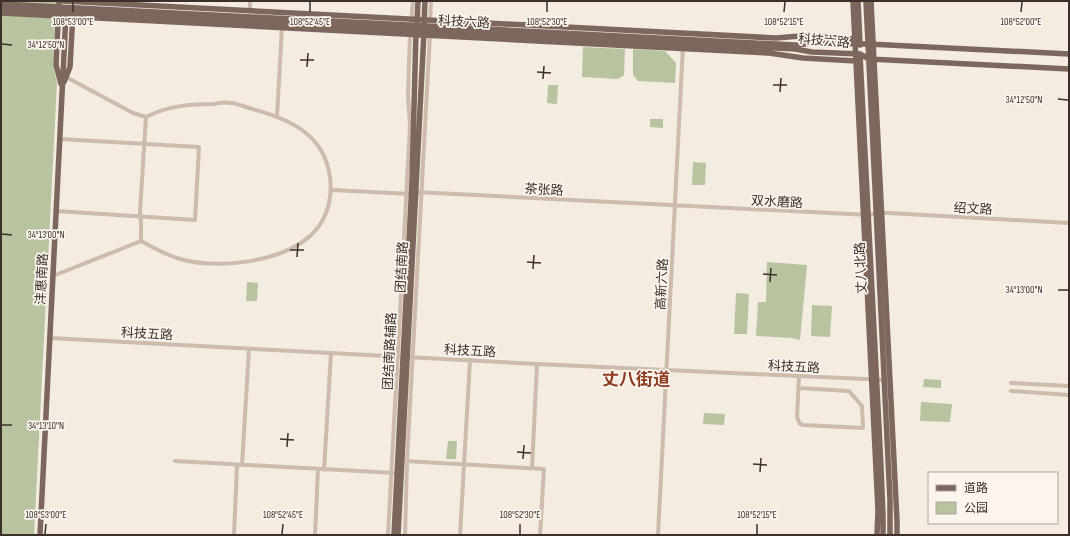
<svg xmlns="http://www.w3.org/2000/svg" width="1070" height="536" font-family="'Sofia Sans Condensed','Noto Sans SC',sans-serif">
<rect width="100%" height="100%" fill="#f4ebe1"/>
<path fill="#b8c4a0" d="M1,1h55l-3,64 4,18 -23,452h-33z
M583,47l42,2 -1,26 -6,4 -36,-2z
M633,49l32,2 11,12 -1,20 -37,-2 -5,-6z
M548,85h10l-1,19 -10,-1z
M650,119h13v9l-13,-1z
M693,162l13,1 -1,22h-13z
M767,262l40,3 -7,75 -9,-2 -35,-2 2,-34h8z
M247,282l11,1 -1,18h-11z
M736,293l13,1 -2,40h-13z
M812,305l20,1 -2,31 -19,-1z
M924,379l17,1v8l-18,-1z
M921,402l31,2 -2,18 -30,-1z
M704,413l21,1 -1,11 -21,-1z
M448,441h9l-1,18h-10z"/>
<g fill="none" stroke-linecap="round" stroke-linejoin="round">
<path stroke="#cdbbac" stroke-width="4" d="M250,1v11
M411,21l2,-20
M430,21l1,-20
M277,116l5,-89
M332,190l79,4 5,-2 453,23 8,-2h12l180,10
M56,211l139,9 4,-73 -139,-8
M141,241v-17l-1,-13 6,-94
M53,276l88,-35c11,6 23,13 36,17 37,12 103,5 133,-22 29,-25 27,-78 -3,-102 -15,-13 -36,-20 -55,-25 -6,-2 -14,-5 -20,-6 -6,-1 -13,0 -18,1 -24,0 -47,2 -68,13l-13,-4 -67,-36
M50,338l487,26 349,16
M1011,383l58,3
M799,388l50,3 13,15 1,22 -59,-3 -4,-1 -3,-7 2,-41
M1011,391l58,4
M175,461l220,12
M405,461l139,8 -4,66
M242,465l7,-116
M532,468l5,-104
M324,470l7,-117
M234,535l3,-70
M315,535l3,-66
M388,535l22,-409 -2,-31 2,-62
M405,535l2,-74 23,-427
M460,535l10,-175
M658,535l25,-489"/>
<path stroke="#7d675c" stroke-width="5.5" d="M59,1l-3,64 5,19
M63,1l713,37 24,-2 55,3 5,6
M853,1l25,509 -1,25
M858,1l2,44
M866,1l24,499v35
M871,1l26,520v14
M1,4l794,41 18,-2 55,1 201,10
M1,8l794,41 17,3 48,2 9,5 200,10
M1,13l768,40 34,5 53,3 4,-7
M417,23l1,-22
M424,23l1,-22
M860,55l21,412 2,49v19
M64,82l6,-15 3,-54
M40,535l26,-521
M394,535l18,-353 4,-150
M398,535l26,-503"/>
</g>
<path fill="none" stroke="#3b302b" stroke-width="1.5" d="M73,12v-10M310,12v-10M547,12v-10M784,12l1,-10M1021,12l1,-10M2,44l10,1M300,60h14M307,67l1,-14M537,72l14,1M543,79l1,-13M773,85h14M780,92l1,-14M1058,99l10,1M2,234l10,1M290,250h14M297,257l1,-14M527,262l14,1M533,269l1,-14M763,274l14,1M770,282l1,-14M1058,290h10M2,425h10M280,439l14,1M287,447l1,-14M517,452l14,1M523,459l1,-14M753,464l14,1M760,472l1,-14M45,534l1,-10M282,534l1,-10M520,534v-10M757,534v-10"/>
<g text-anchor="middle" stroke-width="3.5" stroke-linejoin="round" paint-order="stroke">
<g font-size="13" fill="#3b302b" stroke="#fbf5ee">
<text transform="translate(464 21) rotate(3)" y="5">科技六路</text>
<text transform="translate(824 40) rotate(5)" y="5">科技六路</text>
<text transform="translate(544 189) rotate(3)" y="5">茶张路</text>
<text transform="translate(777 201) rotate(3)" y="5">双水磨路</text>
<text transform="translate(973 208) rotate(3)" y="5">绍文路</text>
<text transform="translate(401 267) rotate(-87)" y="5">团结南路</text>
<text transform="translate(860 268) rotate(-92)" y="5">丈八北路</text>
<text transform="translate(41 279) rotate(-87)" y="5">沣惠南路</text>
<text transform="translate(661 284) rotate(-87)" y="5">高新六路</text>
<text transform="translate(147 333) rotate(3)" y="5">科技五路</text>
<text transform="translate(470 350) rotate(3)" y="5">科技五路</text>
<text transform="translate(389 351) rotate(-87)" y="5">团结南路辅路</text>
<text transform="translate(794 366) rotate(3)" y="5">科技五路</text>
</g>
<g font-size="17" font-weight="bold" fill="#8c3b22" stroke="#fbf5ee">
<text x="636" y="385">丈八街道</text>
</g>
</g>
<g font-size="10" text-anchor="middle" fill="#3b302b" stroke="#fbf5ee" stroke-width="3.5" stroke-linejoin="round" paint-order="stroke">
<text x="73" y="25">108°53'00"E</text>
<text x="310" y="25">108°52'45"E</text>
<text x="547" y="25">108°52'30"E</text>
<text x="784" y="25">108°52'15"E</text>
<text x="1021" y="25">108°52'00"E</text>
<text x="46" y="48">34°12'50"N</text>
<text x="1024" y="103">34°12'50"N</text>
<text x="46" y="238">34°13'00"N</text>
<text x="1024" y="293">34°13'00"N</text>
<text x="46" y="429">34°13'10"N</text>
<text x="46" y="518">108°53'00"E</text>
<text x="283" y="518">108°52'45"E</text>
<text x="520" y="518">108°52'30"E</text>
<text x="757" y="518">108°52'15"E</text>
</g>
<rect width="1070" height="536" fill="none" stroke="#3b302b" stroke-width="4"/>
<rect x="928" y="472" width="130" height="52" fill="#fbf5ee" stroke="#aea6a0"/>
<rect x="936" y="485" width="20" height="6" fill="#7d675c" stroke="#aea6a0"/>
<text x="964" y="492" font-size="12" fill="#3b302b">道路</text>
<rect x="936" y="502" width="20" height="12" fill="#b8c4a0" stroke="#aea6a0"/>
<text x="964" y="512" font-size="12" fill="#3b302b">公园</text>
</svg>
